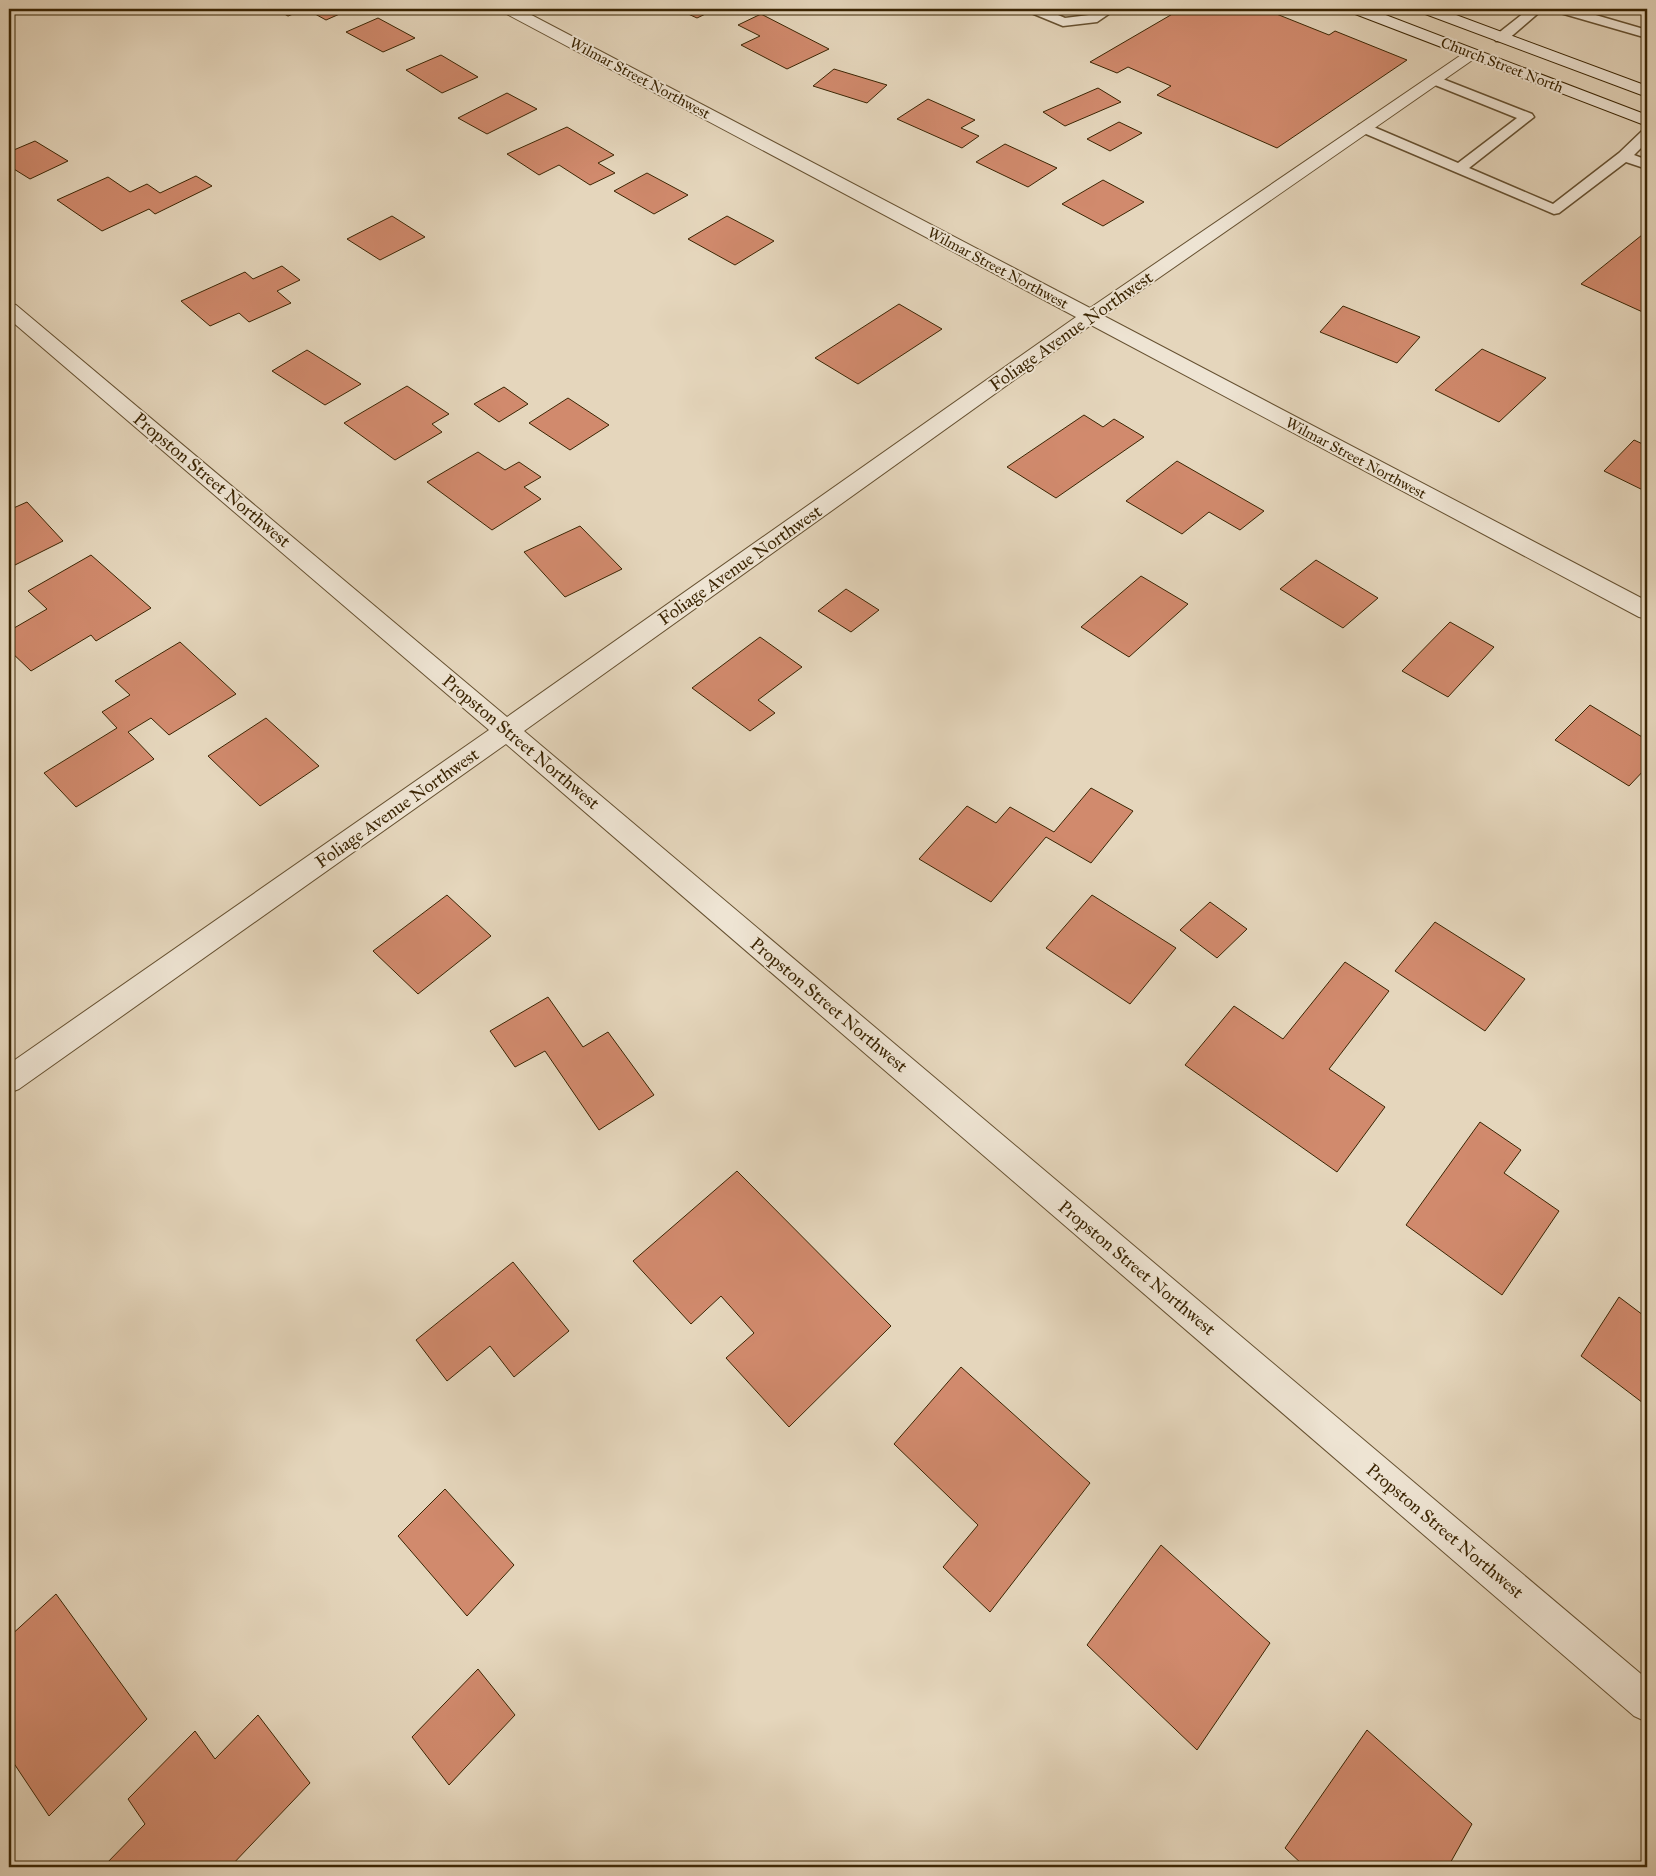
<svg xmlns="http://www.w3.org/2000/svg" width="1656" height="1876" font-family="'IM FELL Great Primer',serif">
<rect width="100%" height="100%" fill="#e5d6bc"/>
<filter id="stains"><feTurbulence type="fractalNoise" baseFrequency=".004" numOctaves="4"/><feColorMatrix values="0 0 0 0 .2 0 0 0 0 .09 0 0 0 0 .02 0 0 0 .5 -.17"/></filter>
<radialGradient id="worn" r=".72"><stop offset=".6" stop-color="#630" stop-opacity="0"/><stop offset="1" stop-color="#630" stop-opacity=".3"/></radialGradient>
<path fill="#d18a6d" stroke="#3b2503" d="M275,9h31l-18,7z
M306,9h45l-25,11z
M677,9h39l-19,9z
M1181,9h83l65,26 6,-4 72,29 -130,88 -120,-53 14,-9 -43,-19 -11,6 -27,-11z
M1620,9h27v5z
M761,14l68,35 -42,20 -46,-24 19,-9 -22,-11z
M378,18l37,20 -32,14 -37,-20z
M441,55l37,22 -36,16 -36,-23z
M834,69l53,16 -20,18 -54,-17z
M1098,88l23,14 -56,24 -22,-14z
M507,93l30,16 -50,25 -29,-16z
M928,99l47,21 -14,8 18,8 -17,12 -65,-29z
M1119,122l23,11 -32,18 -23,-12z
M567,127l47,28 -16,8 17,10 -25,12 -31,-20 -20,10 -32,-21z
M35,141l33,20 -38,18 -21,-13v-14z
M1005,144l52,24 -29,19 -52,-25z
M647,173l41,22 -34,19 -40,-23z
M196,176l16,10 -57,28 -6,-5 -47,22 -45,-31 51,-23 22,15 17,-8 13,9z
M1103,180l41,22 -41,24 -41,-22z
M392,216l33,21 -45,23 -33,-21z
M727,216l47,25 -39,24 -47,-26z
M1647,231v83l-66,-30z
M282,266l18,14 -23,11 14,12 -42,19 -10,-9 -29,13 -29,-25 64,-29 8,7z
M899,304l43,25 -84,55 -43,-26z
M1343,306l77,31 -23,26 -77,-31z
M1482,349l64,29 -47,44 -64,-32z
M307,350l54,34 -36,21 -53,-34z
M407,386l42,28 -17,10 10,8 -47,28 -51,-37z
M504,387l24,17 -29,18 -25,-18z
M568,398l41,27 -39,25 -41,-27z
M1084,415l19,12 11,-8 30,18 -88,61 -49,-31z
M1634,440l13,6v46l-43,-21z
M478,452l27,18 14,-8 22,15 -17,10 17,12 -49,31 -65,-48z
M1177,461l87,50 -24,19 -31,-18 -27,22 -56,-33z
M27,502l36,39 -50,25 -4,-4v-52z
M580,526l42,43 -57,28 -41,-45z
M91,555l60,53 -55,33 -5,-6 -60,36 -22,-21v-19l38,-22 -19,-18z
M1316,560l62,38 -35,30 -63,-39z
M1141,576l47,28 -59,53 -48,-30z
M846,589l33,21 -28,22 -33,-21z
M1450,622l44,25 -46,50 -46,-26z
M760,637l42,30 -44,33 17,13 -25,18 -58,-43z
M180,642l56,52 -67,41 -18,-17 -23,14 26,27 -78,48 -32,-34 73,-45 -15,-16 28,-17 -15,-14z
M1590,705l57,35v27l-18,19 -74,-46z
M266,718l53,48 -59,40 -52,-50z
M1091,788l42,23 -42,52 -45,-26 -55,65 -72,-43 48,-53 29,17 14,-16 44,25z
M447,895l44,41 -73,58 -45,-43z
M1092,895l84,53 -46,56 -84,-56z
M1210,902l37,27 -30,29 -37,-28z
M1435,922l90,57 -40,52 -90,-60z
M1345,962l44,29 -60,78 56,38 -48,65 -152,-107 49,-59 49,33z
M548,997l35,50 25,-15 46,63 -55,35 -54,-79 -30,16 -25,-36z
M1480,1122l41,28 -17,23 55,38 -57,84 -96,-70z
M737,1171l154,155 -102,101 -63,-69 28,-25 -33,-37 -30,28 -58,-63z
M513,1262l56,69 -55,46 -24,-31 -43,35 -31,-41z
M1619,1297l28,21v88l-66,-50z
M961,1367l129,116 -100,129 -47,-45 35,-42 -84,-81z
M445,1489l69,76 -47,51 -69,-80z
M1161,1545l109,98 -73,107 -110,-105z
M56,1594l91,125 -98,97 -40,-60v-119z
M478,1669l37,46 -66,70 -37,-48z
M258,1715l52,68 -80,84h-127l42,-43 -17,-25 67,-68 20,28z
M1367,1730l105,94 -24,43h-143l-20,-19z"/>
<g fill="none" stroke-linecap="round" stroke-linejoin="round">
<g stroke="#665131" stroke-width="3">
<path id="service" d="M1028,9h16l21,9 24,-3 12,-6h15l-19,13 -34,4 -34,-14z
M1529,9h14l-37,32h-10l-2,-3 2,-3z
M1556,9h19l72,21v8l-90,-26z
M1435,76l97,38 2,3 -65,51 84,36 66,-51 23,-22 5,-1v12l-13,13 13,5v9l-21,-7 -67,51 -5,1 -195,-83 -2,-3 2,-3h10l89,38 59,-45 -87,-35 -2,-3z"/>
</g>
<g stroke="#665131" stroke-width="2">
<path id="minor" d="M501,9h19l570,299 377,-257h12l2,3 -377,262 543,285v18l-8,-2 -548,-292 -567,406 1123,948v43l-13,-6 -1128,-972 -487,345 -10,4v-29l480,-334 -480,-411v-16l7,2 491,412 569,-400 -573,-305z"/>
</g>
<g stroke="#3b2503" stroke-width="2">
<path id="secondary" d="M1348,9h22l277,106v11l-297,-114z
M1418,9h22l207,77v11l-227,-85z"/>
</g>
<use href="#service" fill="#eee4d3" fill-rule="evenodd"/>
<use href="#minor" fill="#eee4d3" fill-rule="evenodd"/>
<use href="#secondary" fill="#eee4d3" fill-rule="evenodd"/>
</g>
<g text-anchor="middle" stroke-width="4" stroke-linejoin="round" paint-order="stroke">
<g font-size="15" fill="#3b2503" stroke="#eee4d3">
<text transform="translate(1502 65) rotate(21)" y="5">Church Street North</text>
<text transform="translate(640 78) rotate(28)" y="5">Wilmar Street Northwest</text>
<text transform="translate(998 268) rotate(28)" y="5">Wilmar Street Northwest</text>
<text transform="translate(1356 458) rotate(28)" y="5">Wilmar Street Northwest</text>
</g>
<g font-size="18" fill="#3b2503" stroke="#eee4d3">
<text transform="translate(1071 331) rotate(-35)" y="6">Foliage Avenue Northwest</text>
<text transform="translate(212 480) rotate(40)" y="6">Propston Street Northwest</text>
<text transform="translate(740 565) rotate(-35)" y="6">Foliage Avenue Northwest</text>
<text transform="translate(521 742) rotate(40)" y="6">Propston Street Northwest</text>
<text transform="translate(397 808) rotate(-35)" y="6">Foliage Avenue Northwest</text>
<text transform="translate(829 1005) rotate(40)" y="6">Propston Street Northwest</text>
<text transform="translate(1137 1268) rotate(40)" y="6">Propston Street Northwest</text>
<text transform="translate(1445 1531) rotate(40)" y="6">Propston Street Northwest</text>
</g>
</g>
<rect width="1656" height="1876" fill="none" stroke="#e5d6bc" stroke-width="30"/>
<rect x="10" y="10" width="1636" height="1856" fill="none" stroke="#3b2503" stroke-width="2.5"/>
<rect x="15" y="15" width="1626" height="1846" fill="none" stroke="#3b2503"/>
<rect width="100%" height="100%" filter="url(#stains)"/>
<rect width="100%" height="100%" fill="url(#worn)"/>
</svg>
